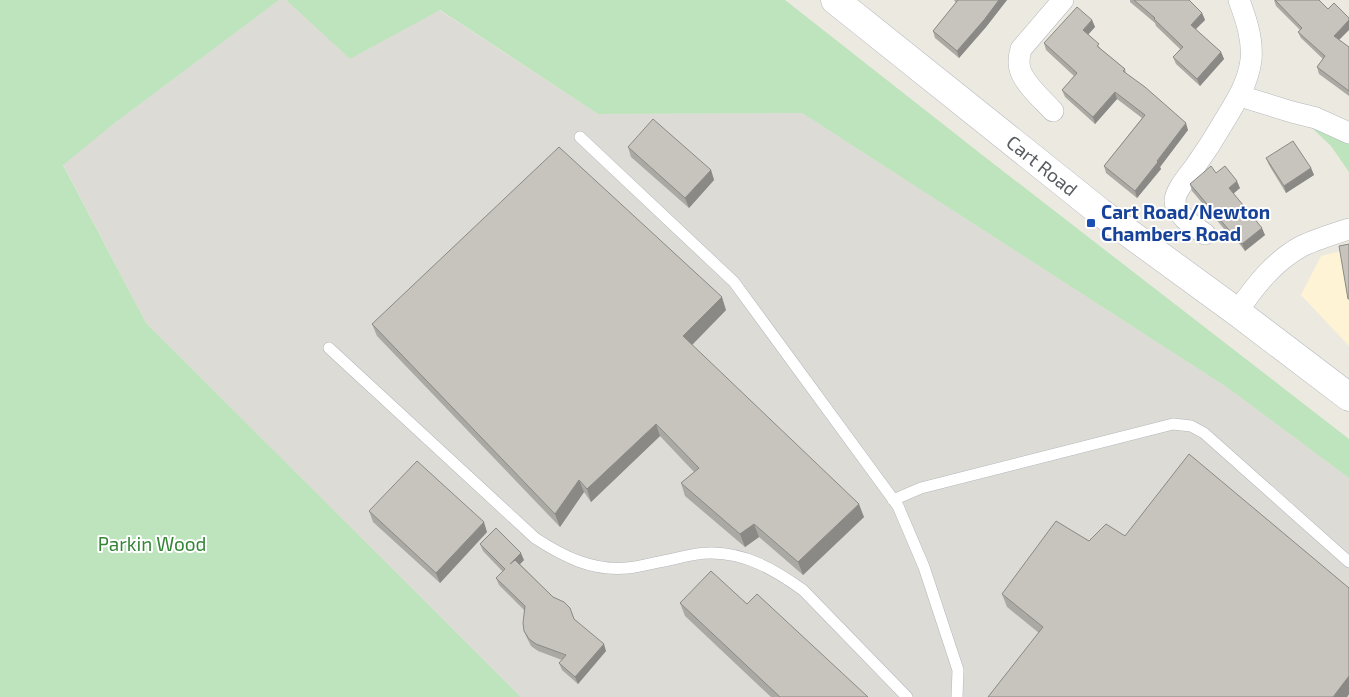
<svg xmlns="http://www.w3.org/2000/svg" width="1349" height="697" font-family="'Exo 2',sans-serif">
<rect width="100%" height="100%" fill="#ece9e0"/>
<path fill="#fef3d4" d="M1349,249v97l-48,-51 20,-39z"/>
<path fill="#dddbd5" d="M279,0h7l64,59 89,-49 159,104 204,-1 426,275 121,90v219h-828l-375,-374 -83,-159 53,-42z"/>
<path fill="#bde4bc" d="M0,0h279l-163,122 -53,43 83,158 375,374h-521z
M286,0h499l196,154 368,285v39l-121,-90 -426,-275 -204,1 -158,-104 -90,49z
M1311,127l38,15v30l-18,-26z"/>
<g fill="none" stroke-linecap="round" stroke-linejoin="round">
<g stroke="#b3b7bb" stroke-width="12">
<path id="lane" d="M580,137l154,145 164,224 26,61 34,103 -1,27
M329,348l206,190c29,19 57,33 92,30 13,-1 25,-5 37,-7 15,-3 30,-8 45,-8 36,-1 66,17 94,37l104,107
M893,500l28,-12 252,-64 18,2 13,7 145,129"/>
</g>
<g stroke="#b3b7bb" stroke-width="22">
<path id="street" d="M1240,96l52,16 24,6 33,15
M1053,111c-10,-11 -29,-27 -33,-42 -2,-7 -1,-13 1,-20l42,-49
M1205,234c-10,-7 -30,-19 -30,-33 0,-11 15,-27 21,-36 10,-14 19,-28 27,-42 12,-20 25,-39 28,-63 2,-21 -5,-41 -12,-60
M1237,312c18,-26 37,-51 65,-66 15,-7 31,-12 47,-17"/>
</g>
<g stroke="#b4b8be" stroke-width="29">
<g id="secondary">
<path id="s1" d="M835,0l265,212 137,100 112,85"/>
</g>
</g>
<use href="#lane" stroke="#fff" stroke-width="11"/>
<use href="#street" stroke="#fff" stroke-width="21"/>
<use href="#secondary" stroke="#fff" stroke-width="28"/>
</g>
<path fill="#aba9a3" d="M954,0h53l-21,27 -27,31 -24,-20 -2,-7 23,-28z
M1130,0h59l13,13 3,7 -10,9 26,23 3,7 -24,27 -24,-22 -3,-7 7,-8 -24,-23 -1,-3 -25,-21z
M1274,0h45l20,40 10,7v49l-30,-22 -2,-7 6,-8 -22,-21 -3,-6 2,-2 -24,-24z
M1092,20l3,7 -7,7 13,15 24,20 1,4 62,57 -28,37 1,2 -24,29 -31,-25 -2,-7 38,-48 -25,-19 -22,25 -30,-27 -3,-7 12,-14 -28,-26 -2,-7z
M628,147l83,23 3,10 -25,28 -58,-51z
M1266,158l45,10 3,7 -28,18 -17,-28z
M1216,173l24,15 -7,5 32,42 -20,16 -7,-9 -2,1 -44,-52 -2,-7z
M726,310l-34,35 172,172 -61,58 -44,-38 -14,10 -60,-51 -4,-13 13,-11 -34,-36 -69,66 -7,-10 -24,35 -183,-191 -5,-12z
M369,511l118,21 -47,51 -67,-61z
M1125,536l224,52v106l-2,3 -308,-64 -32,-26 -5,-13 87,-53z
M480,544l44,16 -4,4 86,87 -28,33 -16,-14 -3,-7 3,-3 -24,-9 -7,-5 -4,-8 -3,-7v-21l-25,-25 -3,-7 7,-6 -20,-21z
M680,603l67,1 121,93h-97l-86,-81z"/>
<path fill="#8b8985" d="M999,0h8l-21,27 -27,31 -2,-7z
M1202,13l3,7 -12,12 -2,-7z
M1092,20l3,7 -9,10 -3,-7z
M1349,20v10l-12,12 -3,-6z
M1221,52l3,7 -24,27 -3,-7z
M1115,92l2,7 -22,25 -2,-7z
M1186,123l2,7 -28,37 1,2 -24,29 -2,-7z
M1311,168l3,7 -28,18 -2,-7z
M711,170l3,10 -25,28 -4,-10z
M1237,181l3,7 -8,7 -3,-7z
M1262,228l3,7 -20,16 -3,-7z
M1235,235l3,7 -2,1 -2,-7z
M722,297l4,13 -38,39 -5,-13z
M656,424l4,12 -69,66 -4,-13z
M579,480l5,12 -24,35 -5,-13z
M859,504l5,13 -61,58 -5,-13z
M484,522l3,10 -47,51 -4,-10z
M754,524l5,13 -14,10 -5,-13z
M521,553l3,7 -11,11 -3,-7z
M604,644l2,7 -28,33 -3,-7z
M1349,676v18l-2,3h-14z"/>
<path fill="#c7c4be" stroke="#8b8985" d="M958,0h41l-15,20 -27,31 -24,-20z
M1134,0h55l13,13 -11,12 30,27 -24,27 -24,-22 10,-10 -29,-28 1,-1z
M1275,0h44l9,9 6,-6 15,15v2l-15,16 15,11v44l-32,-24 8,-11 -27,-24 4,-4z
M1077,7l15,13 -9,10 16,14 -2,2 28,23 -2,2 22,16 41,36 -29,38 1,1 -23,29 -31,-25 41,-51 -30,-23 -22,25 -31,-27 15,-17 -33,-30z
M653,119l58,51 -26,28 -57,-51z
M1293,141l18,27 -27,18 -18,-28z
M559,147l163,150 -39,39 176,168 -61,58 -44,-38 -14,10 -59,-51 18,-15 -43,-44 -69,65 -8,-9 -24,34 -183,-190z
M1211,166l5,7 9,-7 12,15 -8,7 33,40 -20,16 -7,-9 -1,1 -44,-52z
M1349,244v55h-1l-9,-53z
M1189,454l160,134v88l-16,21h-345l55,-70 -41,-33 54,-73 33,20 17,-17 19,12z
M417,461l67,61 -48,51 -67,-62z
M496,528l25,25 -11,11 5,-4 38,37 11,5 6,6 4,11 30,25 -29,33 -16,-14 7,-8 -30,-11 -7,-5 -5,-8 -1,-8 2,-17 -29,-28 9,-9 -25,-25z
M711,571l36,33 10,-10 111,103h-88l-100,-94z"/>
<rect fill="#1a4fb4" stroke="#fff" stroke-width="2" x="1086" y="218" width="10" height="10" rx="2.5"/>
<g text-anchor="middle" stroke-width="4" stroke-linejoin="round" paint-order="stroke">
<g font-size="19" fill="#595d62" stroke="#fff">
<text dy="7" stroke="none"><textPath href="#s1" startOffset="265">Cart Road</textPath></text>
</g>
<g font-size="19" font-weight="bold" fill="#164399" stroke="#fff" text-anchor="start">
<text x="1101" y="219">Cart Road/Newton<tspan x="1101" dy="22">Chambers Road</tspan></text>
</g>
<g font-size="19" fill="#358537" stroke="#fff">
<text x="152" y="551">Parkin Wood</text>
</g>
</g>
</svg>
